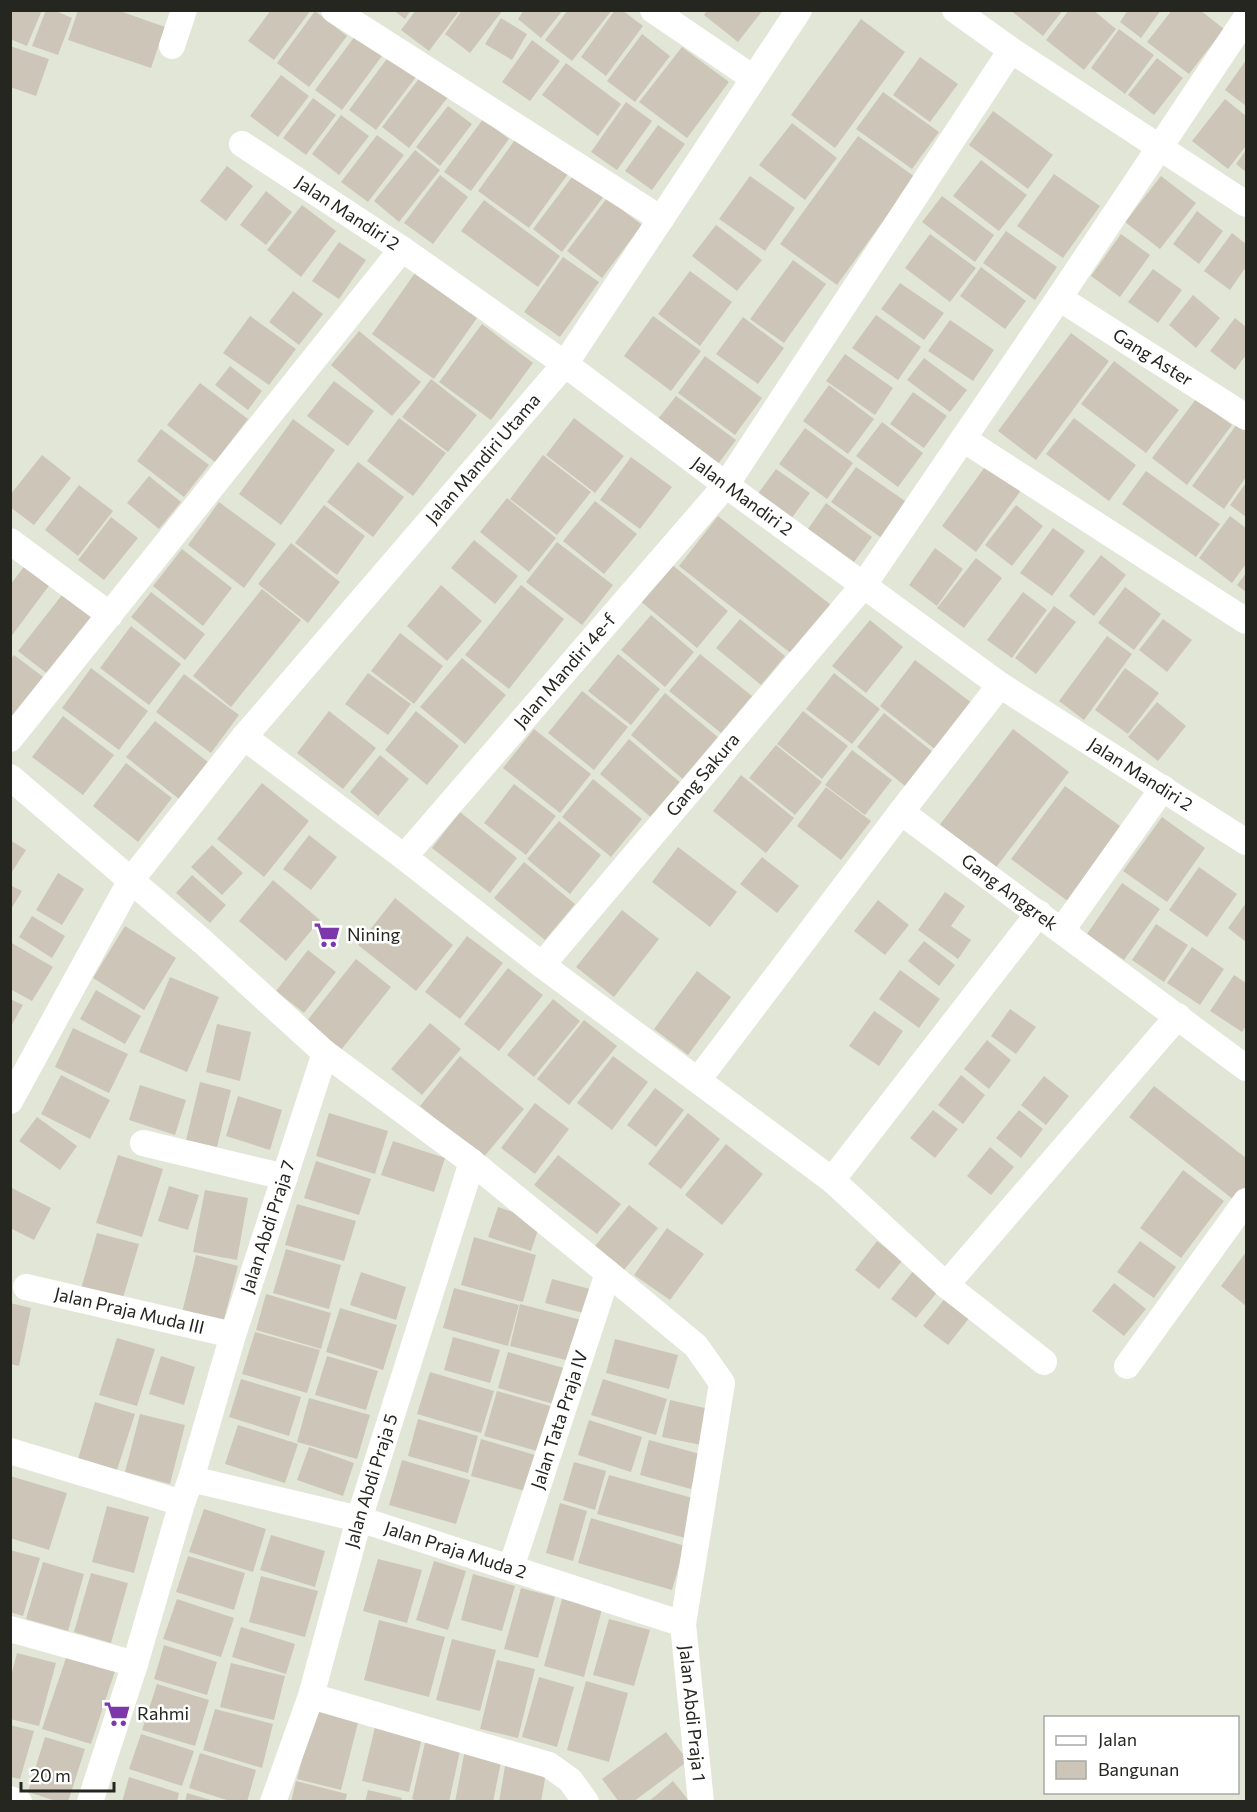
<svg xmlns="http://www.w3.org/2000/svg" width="1257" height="1812" font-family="Commissioner,sans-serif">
<rect width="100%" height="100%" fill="#e2e6d7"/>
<path fill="#cdc6b8" d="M10,10h32l-15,36 -17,-7z
M46,10h8l18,8 -14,37 -26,-9z
M78,10h39l48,17 -14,41 -83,-28z
M271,10h40l-37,50 -26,-19z
M393,10h18l-6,9z
M416,10h44l-31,41 -28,-21z
M462,10h41l-33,43 -25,-19z
M524,10h39l-22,28 -23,-19z
M568,10h44l-40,51 -27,-21z
M615,10h7l21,16 -37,50 -25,-19z
M707,10h56l-25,32 -34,-27z
M1010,10h53l-20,26z
M1069,10h24l23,19 -32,41 -38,-30z
M1128,10h33l-20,28 -21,-16z
M1172,10h28l24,19 -35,45 -42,-32z
M315,11l32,25 -38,51 -32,-24z
M501,18l26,16 -15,26 -27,-16z
M861,19l44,33 -70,96 -44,-33z
M1119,29l35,26 -29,39 -34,-26z
M642,34l28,22 -35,46 -28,-21z
M355,36l27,20 -40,54 -27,-20z
M532,40l28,21 -30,40 -28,-19z
M10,46l39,13 -13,37 -26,-9z
M682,47l47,35 -42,56 -48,-36z
M389,56l27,21 -40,53 -27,-20z
M920,57l38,27 -28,38 -37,-27z
M1157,58l26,20 -29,37 -26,-20z
M1246,60v46l-21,-16z
M566,63l55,41 -23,32 -56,-41z
M424,72l27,21 -42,55 -27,-21z
M281,75l28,21 -31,41 -28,-21z
M883,92l56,40 -27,37 -56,-40z
M313,98l23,17 -30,40 -23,-17z
M1225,99l21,17v30l-18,23 -36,-28z
M626,102l26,19 -35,49 -26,-18z
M448,106l24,18 -32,42 -24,-19z
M993,111l60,44 -25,34 -59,-44z
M341,115l28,21 -30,39 -27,-21z
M483,119l26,20 -38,52 -27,-19z
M792,123l45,35 -32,42 -46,-35z
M658,125l27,19 -33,46 -27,-19z
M377,135l27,20 -36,47 -27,-20z
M858,136l57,41 -78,108 -57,-41z
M517,137l51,37 -39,54 -51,-37z
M415,150l25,20 -41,52 -25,-21z
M1246,150v22l-10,-8z
M981,160l46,35 -28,36 -46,-35z
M227,166l26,20 -27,35 -26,-20z
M578,169l29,23 -45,60 -29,-23z
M1054,174l46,32 -37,52 -46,-32z
M440,175l28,22 -35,47 -29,-21z
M750,176l45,32 -30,43 -46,-32z
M1161,176l35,27 -36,46 -35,-27z
M266,191l26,21 -26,33 -26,-20z
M942,196l52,39 -19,27 -53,-40z
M607,198l35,27 -40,53 -35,-27z
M484,200l76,56 -22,31 -77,-56z
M302,205l34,26 -35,46 -34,-27z
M1197,211l26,20 -24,33 -26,-20z
M716,225l46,35 -25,31 -45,-35z
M1006,231l51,36 -22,33 -52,-37z
M1232,233l14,11v23l-16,23 -26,-19z
M930,234l46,34 -26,34 -45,-34z
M1121,234l29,21 -30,42 -29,-21z
M339,242l27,18 -27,39 -27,-18z
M563,257l36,25 -39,55 -36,-25z
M793,260l33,24 -42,59 -34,-24z
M981,267l45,34 -21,28 -45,-33z
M1153,269l29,21 -24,33 -30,-21z
M690,271l42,31 -32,44 -42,-32z
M415,273l62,45 -43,61 -62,-45z
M900,283l44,30 -20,27 -43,-31z
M293,291l30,23 -24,31 -30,-23z
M1193,295l27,23 -24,30 -27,-23z
M876,315l45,32 -23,33 -46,-32z
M250,316l46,33 -27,36 -46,-32z
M653,316l48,35 -30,40 -47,-35z
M743,317l41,31 -26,36 -42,-30z
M1235,318l11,9v28l-11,15 -25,-19z
M950,320l44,30 -21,31 -45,-30z
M482,324l51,39 -42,57 -52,-38z
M359,331l62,51 -29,34 -61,-51z
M1071,333l38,28 -73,99 -38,-29z
M845,354l48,34 -18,27 -49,-34z
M705,356l57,42 -27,37 -57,-42z
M924,358l43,32 -17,22 -43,-32z
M1114,361l65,49 -33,43 -65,-49z
M230,366l32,25 -14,19 -33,-25z
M431,379l46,36 -29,37 -46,-35z
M334,381l40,30 -26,35 -41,-30z
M200,383l48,36 -33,43 -48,-37z
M829,385l45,34 -26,35 -45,-33z
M913,392l34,24 -23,32 -34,-24z
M676,396l60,44 -21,28 -61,-44z
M1196,399l36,26 -45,60 -35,-27z
M399,418l47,35 -33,43 -46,-35z
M574,418l50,38 -29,37 -49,-38z
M1074,418l62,47 -27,36 -63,-47z
M293,419l42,31 -54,75 -42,-31z
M882,422l41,31 -25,34 -42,-31z
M1237,424l9,7v46l-22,32 -32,-23z
M805,428l48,35 -26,36 -48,-35z
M161,429l48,36 -25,32 -47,-36z
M42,455l29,23 -37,47 -24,-18v-12z
M543,455l48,37 -34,43 -47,-36z
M631,457l41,30 -32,42 -40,-29z
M358,462l46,35 -31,40 -46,-35z
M987,464l35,25 -46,63 -34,-26z
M856,467l52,36 -25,36 -52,-37z
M776,469l34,24 -19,26 -34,-24z
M1146,471l74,53 -24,33 -74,-53z
M149,476l32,26 -22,27 -32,-26z
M1246,483v34l-16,-12z
M79,485l34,26 -35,45 -33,-26z
M507,498l49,40 -27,34 -49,-40z
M595,501l42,33 -33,40 -41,-33z
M219,502l57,42 -32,44 -56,-43z
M826,503l46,34 -18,25 -46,-33z
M324,505l41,31 -28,39 -42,-32z
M1016,505l27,21 -31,40 -27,-21z
M718,516l113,89 -39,49 -113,-88z
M1230,516l16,12v36l-14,19 -33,-25z
M111,517l27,21 -34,42 -26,-20z
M1053,528l32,23 -33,45 -32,-23z
M474,540l44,36 -23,28 -44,-36z
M557,542l56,43 -31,40 -56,-43z
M291,543l49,39 -32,41 -50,-39z
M935,548l28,21 -26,37 -28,-21z
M182,549l50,39 -29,38 -50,-40z
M1101,555l25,20 -32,41 -25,-20z
M976,558l26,20 -38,50 -27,-20z
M670,563l58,48 -31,37 -58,-48z
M26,564l25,19 -41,55v-53z
M1246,573v19l-9,-7z
M441,585l41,36 -35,40 -40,-35z
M521,585l43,34 -55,70 -44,-34z
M1125,587l36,27 -27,36 -36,-27z
M262,589l39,31 -70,87 -38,-31z
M151,592l54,42 -20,26 -54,-43z
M1023,592l24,18 -35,48 -25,-18z
M62,595l36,27 -44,57 -36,-28z
M1054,606l22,16 -40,52 -21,-16z
M651,615l43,37 -29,35 -44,-37z
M740,619l45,37 -24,29 -45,-37z
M1163,619l29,21 -25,32 -28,-22z
M870,620l33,27 -37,46 -34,-27z
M131,626l50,38 -32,41 -49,-37z
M400,633l43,33 -29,38 -43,-33z
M1107,636l25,18 -48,66 -25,-19z
M618,654l42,35 -29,36 -43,-34z
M700,654l52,42 -31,37 -52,-42z
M14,655l36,27 -40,51v-73z
M462,658l44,37 -41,49 -45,-37z
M915,660l57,43 -36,47 -56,-44z
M91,668l57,43 -29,39 -57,-42z
M1125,668l34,25 -31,41 -33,-24z
M368,673l43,31 -23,31 -43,-31z
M834,673l46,36 -28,35 -46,-35z
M184,674l55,41 -28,38 -55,-41z
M582,691l46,36 -34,43 -46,-37z
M665,693l54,45 -35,42 -53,-45z
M1157,702l29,24 -28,35 -30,-24z
M329,711l47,37 -33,41 -46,-36z
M416,711l43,35 -32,39 -42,-35z
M803,711l45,35 -26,33 -45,-35z
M884,713l49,39 -28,34 -48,-39z
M63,716l51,39 -31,40 -51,-38z
M155,721l53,41 -29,37 -53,-42z
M534,729l57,45 -31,39 -57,-45z
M1013,729l56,43 -75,98 -56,-43z
M629,739l53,45 -29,35 -53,-45z
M776,745l46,37 -27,33 -46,-37z
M852,750l40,30 -27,35 -40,-30z
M380,755l29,24 -31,37 -28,-24z
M126,763l46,35 -34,44 -45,-36z
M741,775l53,43 -28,35 -53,-42z
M593,779l49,40 -31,38 -49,-40z
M262,783l47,38 -45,56 -47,-38z
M514,784l42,32 -30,39 -42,-32z
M1065,786l62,45 -54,74 -62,-46z
M826,787l45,34 -30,39 -44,-34z
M460,812l57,46 -27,35 -58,-45z
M1162,817l43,31 -38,54 -44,-31z
M559,821l42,34 -31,39 -43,-35z
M309,835l28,22 -26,33 -28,-21z
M10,840l16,10 -16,25z
M212,845l31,28 -21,22 -31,-28z
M678,847l59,45 -27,35 -58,-45z
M762,857l37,29 -22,27 -37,-29z
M524,862l51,42 -30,36 -51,-42z
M1199,867l38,27 -30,43 -38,-27z
M58,873l26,16 -22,36 -26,-15z
M192,875l34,30 -16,18 -34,-30z
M273,880l47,40 -34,41 -47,-40z
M1122,883l38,26 -36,51 -37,-26z
M10,885l12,6 -12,20z
M945,892l20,14 -14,20 20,14 -13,19 -40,-29z
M395,898l58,47 -37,46 -58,-46z
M878,900l31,25 -24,30 -31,-24z
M1246,903v39l-18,-14z
M622,910l37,29 -45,58 -38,-30z
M32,916l33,20 -13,22 -33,-21z
M1156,924l32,21 -24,37 -32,-22z
M125,926l51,32 -32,52 -51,-32z
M467,936l36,27 -43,56 -35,-27z
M924,941l31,24 -16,21 -31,-25z
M10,942l43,25 -21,34 -22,-12z
M1192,947l32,22 -24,36 -33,-22z
M308,950l28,22 -32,41 -28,-22z
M356,959l35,28 -50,63 -35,-28z
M508,968l35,27 -44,56 -35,-27z
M900,970l40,29 -21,29 -40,-29z
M697,971l34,26 -43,58 -34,-26z
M1234,975l12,8v43l-4,6 -32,-21z
M170,977l49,20 -32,75 -48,-20z
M96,990l45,26 -16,28 -45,-25z
M10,999l13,6 -13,23z
M553,999l27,22 -46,56 -27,-22z
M1010,1009l26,18 -20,27 -25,-18z
M874,1011l29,20 -24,35 -30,-20z
M584,1020l33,26 -48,59 -32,-26z
M430,1023l31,26 -39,46 -31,-26z
M217,1024l34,8 -11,49 -34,-9z
M73,1028l55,26 -19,39 -54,-26z
M987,1040l24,20 -22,29 -25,-20z
M460,1056l64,53 -41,49 -63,-52z
M613,1056l35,26 -36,48 -35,-27z
M61,1075l49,25 -20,39 -49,-25z
M961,1075l24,20 -22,29 -25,-19z
M1044,1076l25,20 -23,29 -25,-20z
M200,1082l31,8 -14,57 -31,-7z
M140,1085l46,15 -11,35 -46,-15z
M1154,1086l92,72v37l-7,9 -110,-87z
M655,1088l29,22 -28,37 -29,-22z
M238,1096l44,14 -12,40 -44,-14z
M535,1103l34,26 -34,45 -34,-26z
M933,1110l25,19 -23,29 -25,-20z
M1019,1110l24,19 -22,29 -25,-20z
M329,1113l59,18 -13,43 -59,-18z
M688,1113l32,26 -39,50 -33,-25z
M37,1117l40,29 -17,24 -41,-29z
M393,1141l52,17 -11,34 -53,-17z
M726,1144l37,30 -41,51 -37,-30z
M990,1147l24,20 -23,28 -24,-19z
M118,1155l45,14 -21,68 -46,-14z
M558,1155l63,49 -24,30 -63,-49z
M316,1161l55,18 -12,36 -55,-17z
M1183,1170l41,31 -43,57 -41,-30z
M169,1186l30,9 -11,35 -30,-9z
M10,1187l41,21 -17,32 -24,-12z
M205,1190l43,8 -11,62 -44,-8z
M297,1204l59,17 -12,40 -59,-16z
M629,1205l29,23 -34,42 -29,-24z
M498,1207l43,14 -10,30 -43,-14z
M667,1228l37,26 -34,46 -36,-25z
M97,1233l42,11 -17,57 -41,-12z
M474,1237l62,18 -13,47 -62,-17z
M877,1241l25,20 -23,28 -24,-19z
M1140,1241l36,26 -22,31 -37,-26z
M286,1249l55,16 -12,44 -56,-16z
M1246,1252v54l-25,-20z
M196,1255l42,11 -15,57 -41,-10z
M914,1270l25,20 -23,28 -25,-19z
M361,1272l45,15 -10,33 -46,-15z
M552,1279l42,11 -7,24 -42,-11z
M1114,1283l32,26 -22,27 -32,-25z
M454,1288l65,17 -11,41 -65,-18z
M266,1294l65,19 -10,36 -65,-19z
M946,1297l24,20 -22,28 -25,-19z
M10,1303l21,5 -12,58 -9,-2z
M520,1304l65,17 -11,41 -64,-16z
M340,1308l57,17 -14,45 -57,-18z
M255,1332l65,18 -13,43 -65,-19z
M453,1337l47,13 -10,33 -46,-13z
M117,1338l38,11 -18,57 -38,-11z
M615,1339l63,16 -9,34 -63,-16z
M508,1352l59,17 -10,36 -59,-17z
M161,1356l34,11 -11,38 -35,-11z
M327,1356l51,15 -12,39 -51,-15z
M430,1372l64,19 -13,42 -64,-19z
M241,1379l60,18 -12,39 -60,-19z
M603,1379l64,20 -11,36 -65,-20z
M497,1391l60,17 -13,45 -60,-17z
M309,1398l61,17 -13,44 -60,-17z
M670,1400l39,9 -8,36 -39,-8z
M95,1402l40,12 -18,56 -39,-11z
M140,1414l45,11 -15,59 -45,-12z
M418,1419l60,17 -10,37 -60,-17z
M589,1420l53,17 -11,35 -53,-17z
M238,1425l60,19 -13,39 -60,-19z
M481,1439l61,18 -10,36 -61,-17z
M649,1440l51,14 -9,35 -51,-14z
M309,1447l45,16 -11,33 -46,-16z
M402,1460l68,20 -14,44 -67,-19z
M574,1462l32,9 -11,39 -32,-10z
M609,1475l91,25 -11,39 -92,-25z
M10,1476l57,17 -18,57 -39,-12z
M560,1503l27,8 -14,50 -27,-8z
M107,1506l42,11 -15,56 -42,-11z
M204,1509l62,20 -13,43 -64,-20z
M591,1518l94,28 -13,44 -94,-27z
M271,1535l54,16 -10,36 -55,-17z
M10,1550l30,8 -17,58 -13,-4z
M188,1556l57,17 -11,37 -58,-18z
M378,1559l44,11 -15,53 -44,-12z
M434,1561l32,10 -18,59 -32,-10z
M43,1562l41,12 -16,57 -42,-12z
M91,1573l37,10 -17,60 -37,-11z
M473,1574l42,12 -13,45 -41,-11z
M261,1576l57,15 -13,46 -56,-15z
M521,1588l34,9 -17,61 -34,-9z
M177,1599l57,19 -13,39 -58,-18z
M562,1599l40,10 -18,68 -40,-11z
M609,1619l41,11 -16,56 -41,-11z
M379,1620l66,17 -16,60 -65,-17z
M241,1627l54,17 -9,30 -54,-17z
M452,1639l44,11 -16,61 -44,-11z
M164,1645l53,17 -10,33 -53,-16z
M17,1653l39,10 -17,63 -29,-7v-39z
M67,1655l48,16 -24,73 -49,-15z
M497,1660l38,9 -17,69 -38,-9z
M231,1663l54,13 -11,44 -54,-13z
M539,1677l35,10 -17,60 -35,-10z
M586,1681l42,12 -19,69 -42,-12z
M157,1684l52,16 -14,46 -53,-16z
M316,1704l44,11 -19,75 -44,-11z
M215,1709l58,15 -11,44 -59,-18z
M376,1723l47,11 -14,58 -47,-11z
M10,1725l24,6 -14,48 -10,-2z
M666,1732l22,29 -55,41h-14l-17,-23z
M141,1734l53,17 -12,35 -53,-17z
M427,1734l35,8 -13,60h-28l-9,-3z
M45,1737l40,12 -17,53h-9l-31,-10z
M466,1744l37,8 -10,50h-38z
M200,1753l56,17 -9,32h-14l-44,-14z
M505,1766l41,7 -5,29h-42z
M129,1777l50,16 -2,9h-55z
M296,1781l51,13 -2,8h-54z
M673,1781l17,21h-42z
M368,1790l34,8 -1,4h-36z
M187,1793l27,8v1h-29z"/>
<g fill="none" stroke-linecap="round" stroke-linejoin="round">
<g stroke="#fff" stroke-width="26">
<path d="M334,10l327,209"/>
<path d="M653,10l100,68"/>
<path d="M955,10l56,40 235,154"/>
<path d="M172,46l12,-36"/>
<path id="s1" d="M242,144l160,105 163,115 161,121 274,200 246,157"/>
<path id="s2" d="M1059,298l187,119"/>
<path d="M963,439l283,182"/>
<path d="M10,541l100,74"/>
<path id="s3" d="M1000,685l-99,127 345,256"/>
<path d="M244,737l160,120 138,108 290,215 114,105 232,-269"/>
<path d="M10,739l392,-490"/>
<path d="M10,777l193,165 122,111 -92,282 -42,144 -9,24 -47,161 -45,138"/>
<path id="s4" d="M404,857l322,-372 285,-435"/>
<path d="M1062,930l101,-142"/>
<path id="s5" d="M542,965l321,-379 196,-288 187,-280"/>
<path id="s6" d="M325,1053l147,109 136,111 88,73 26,37 -39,241 18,178"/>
<path d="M698,1080l203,-268"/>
<path id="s7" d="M10,1101l121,-221 113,-143 321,-373 234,-354"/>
<path d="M143,1143l142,34"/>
<path d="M832,1180l207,-267"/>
<path d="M946,1285l98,77"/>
<path id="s8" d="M26,1287l207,48"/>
<path d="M1127,1366l119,-165"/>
<path d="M10,1451l172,52"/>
<path id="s9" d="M191,1479l168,40 324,105"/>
<path id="s10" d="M511,1568l97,-295"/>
<path d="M10,1629l125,35"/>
<path d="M311,1696l238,69 21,15 16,22"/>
<path d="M10,1799l9,3"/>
<path id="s11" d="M273,1802l38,-106 48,-177 113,-357"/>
</g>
</g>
<defs>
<g id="supermarket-bare" transform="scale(2.07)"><path d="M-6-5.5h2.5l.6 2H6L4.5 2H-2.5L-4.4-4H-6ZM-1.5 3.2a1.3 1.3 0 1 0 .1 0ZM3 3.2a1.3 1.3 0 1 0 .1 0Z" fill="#7c37aa" stroke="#fff" stroke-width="2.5" paint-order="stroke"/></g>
</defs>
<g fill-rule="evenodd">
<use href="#supermarket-bare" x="327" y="935"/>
<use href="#supermarket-bare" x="117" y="1714"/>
</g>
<g text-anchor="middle" stroke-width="5" stroke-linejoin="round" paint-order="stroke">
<g font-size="18" fill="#252620" stroke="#fff">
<text dy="6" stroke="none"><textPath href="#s1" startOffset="126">Jalan Mandiri 2</textPath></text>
<text dy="6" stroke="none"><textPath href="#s2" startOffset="111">Gang Aster</textPath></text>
<text dy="6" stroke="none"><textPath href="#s7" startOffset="801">Jalan Mandiri Utama</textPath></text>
<text dy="6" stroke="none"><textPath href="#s1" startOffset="612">Jalan Mandiri 2</textPath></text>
<text dy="6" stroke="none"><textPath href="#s4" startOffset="246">Jalan Mandiri 4e-f</textPath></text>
<text dy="6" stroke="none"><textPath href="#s1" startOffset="1098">Jalan Mandiri 2</textPath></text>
<text dy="6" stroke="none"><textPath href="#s5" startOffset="249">Gang Sakura</textPath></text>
<text dy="6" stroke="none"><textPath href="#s3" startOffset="296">Gang Anggrek</textPath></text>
<text transform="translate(268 1227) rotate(-72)" y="6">Jalan Abdi Praja 7</text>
<text dy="6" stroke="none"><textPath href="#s8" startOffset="106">Jalan Praja Muda III</textPath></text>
<text dy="6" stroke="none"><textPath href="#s10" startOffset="156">Jalan Tata Praja IV</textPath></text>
<text dy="6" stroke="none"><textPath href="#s11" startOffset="336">Jalan Abdi Praja 5</textPath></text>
<text dy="6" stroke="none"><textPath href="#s9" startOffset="274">Jalan Praja Muda 2</textPath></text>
<text dy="6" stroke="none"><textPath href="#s6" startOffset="852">Jalan Abdi Praja 1</textPath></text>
</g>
<g font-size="18" fill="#252620" stroke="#fff" text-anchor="start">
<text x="347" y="941">Nining</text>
<text x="137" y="1720">Rahmi</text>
</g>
</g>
<rect width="1257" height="1812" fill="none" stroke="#252620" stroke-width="24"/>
<rect x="1044" y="1716" width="195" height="78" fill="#ffffff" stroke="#a8a8a6" stroke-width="1.5"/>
<rect x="1056" y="1736" width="30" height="9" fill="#ffffff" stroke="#a8a8a6" stroke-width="1.5"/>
<text x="1098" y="1746" font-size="18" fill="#252620">Jalan</text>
<rect x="1056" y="1761" width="30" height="18" fill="#cdc6b8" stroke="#a8a8a6" stroke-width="1.5"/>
<text x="1098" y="1776" font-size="18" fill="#252620">Bangunan</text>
<path d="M21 1782v9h93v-9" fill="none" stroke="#252620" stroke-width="3"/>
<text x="30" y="1782" font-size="18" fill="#252620" stroke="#ffffff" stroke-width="4.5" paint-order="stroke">20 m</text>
</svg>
